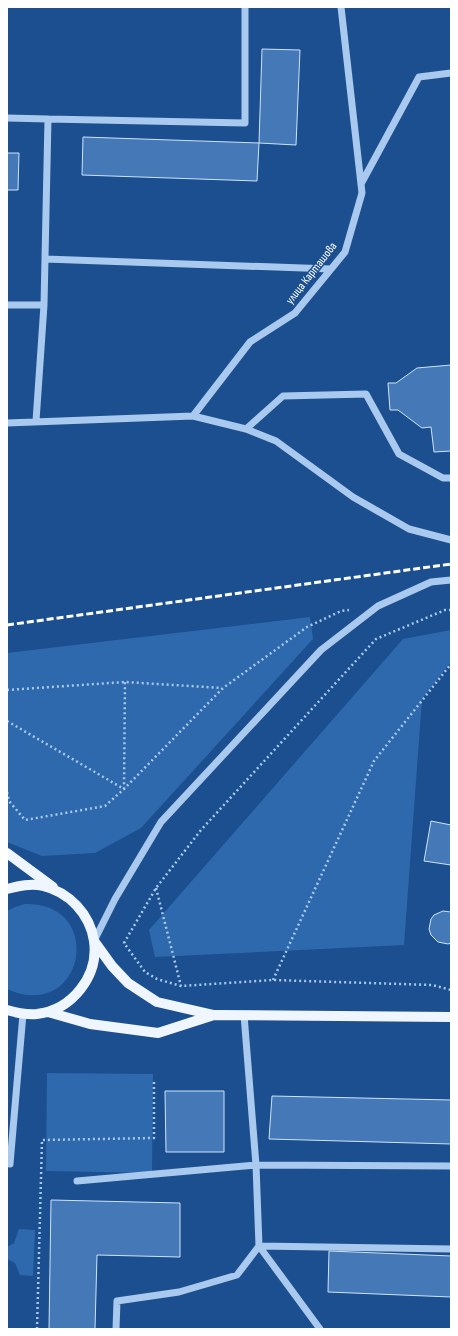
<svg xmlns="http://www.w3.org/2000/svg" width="458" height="1336" font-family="'Sofia Sans Condensed',sans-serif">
<rect width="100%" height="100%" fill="#1b4f8f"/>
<path fill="#2e69ad" d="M310,617l3,22 -172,189 -46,25 -53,3 -35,-14v-189z
M451,630v32l-29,37 -18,246 -249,12 -6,-27 254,-291z
M25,904c82,-2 59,120 -18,85v-78l8,-4z
M47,1073l106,1 -1,99 -106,-2z
M19,1229l16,1 -2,46 -13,-1 -5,-12 -8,-4v-12l7,-4z"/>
<path fill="#4478b7" stroke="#cfe3fa" d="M262,49l38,1 -4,95 -37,-2z
M83,137l176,6 -2,38 -175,-6z
M7,153h12l-1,37h-11z
M451,365v86l-17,1 -3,-25 -9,1 -24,-18h-8l-2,-27h8l21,-15z
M431,821l20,4v40l-27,-4z
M443,911l8,1v31l-3,1 -10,-2 -7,-7 -2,-6 2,-10 3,-4z
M165,1091h59v61h-58z
M272,1096l179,4v44l-182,-5z
M51,1200l129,3v54l-83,-2 -2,74h-46z
M329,1251l122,5v41l-123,-5z"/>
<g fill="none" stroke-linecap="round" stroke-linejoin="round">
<path stroke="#a9c9ee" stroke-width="2.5" stroke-dasharray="2 3" stroke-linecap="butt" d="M451,610h-6l-69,29 -175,191 -45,58 -32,55 21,29 12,7 24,7 92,-6 159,5 19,5
M7,690l118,-8 97,6
M7,721l117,68 1,-107
M7,792l2,9 16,19 80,-14 19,-17 99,-101 84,-61 34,-16 8,-1
M156,888l25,98
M273,980l101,-219 77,-97
M37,1329l5,-189 112,-2v-59"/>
<path stroke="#a9c9ee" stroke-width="7" d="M7,118l41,1
M361,184l58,-107 32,-4
M45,259l286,10
M7,305h37
M193,416l57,-74 45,-29 50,-61 17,-59 -21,-186
M36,421l8,-116 4,-186 197,4v-116
M7,423l186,-7 53,13 30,12 77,56 56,32 42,11
M246,429l37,-33 83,-2 33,60 44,24h8
M94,941l21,-42 46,-77 160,-172 57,-44 53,-24 20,-2
M10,1164l13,-150
M77,1181l179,-16 195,1
M259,1246l192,3
M259,1246l61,83
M116,1329l1,-28 62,-9 58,-17 22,-29 -3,-81 -12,-150"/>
<path stroke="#f0f6ff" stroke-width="10" d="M7,853l46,34
M7,889c12,-3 24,-6 36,-3 26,6 47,28 51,55 5,35 -22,69 -57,73 -11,1 -20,-1 -30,-4
M94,941l18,25 16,17 29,19 57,13 237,2
M48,1012l42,12 68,9 56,-18"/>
<path stroke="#fff" stroke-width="3" stroke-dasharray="7 3" stroke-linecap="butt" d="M7,625l444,-61"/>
</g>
<g text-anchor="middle" stroke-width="3" stroke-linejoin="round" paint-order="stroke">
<g font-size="12" fill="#fff" stroke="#1b4f8f">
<text transform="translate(311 273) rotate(-52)" y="4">улица Карташова</text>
</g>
</g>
<rect width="458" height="1336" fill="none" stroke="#ffffff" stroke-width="16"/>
</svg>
